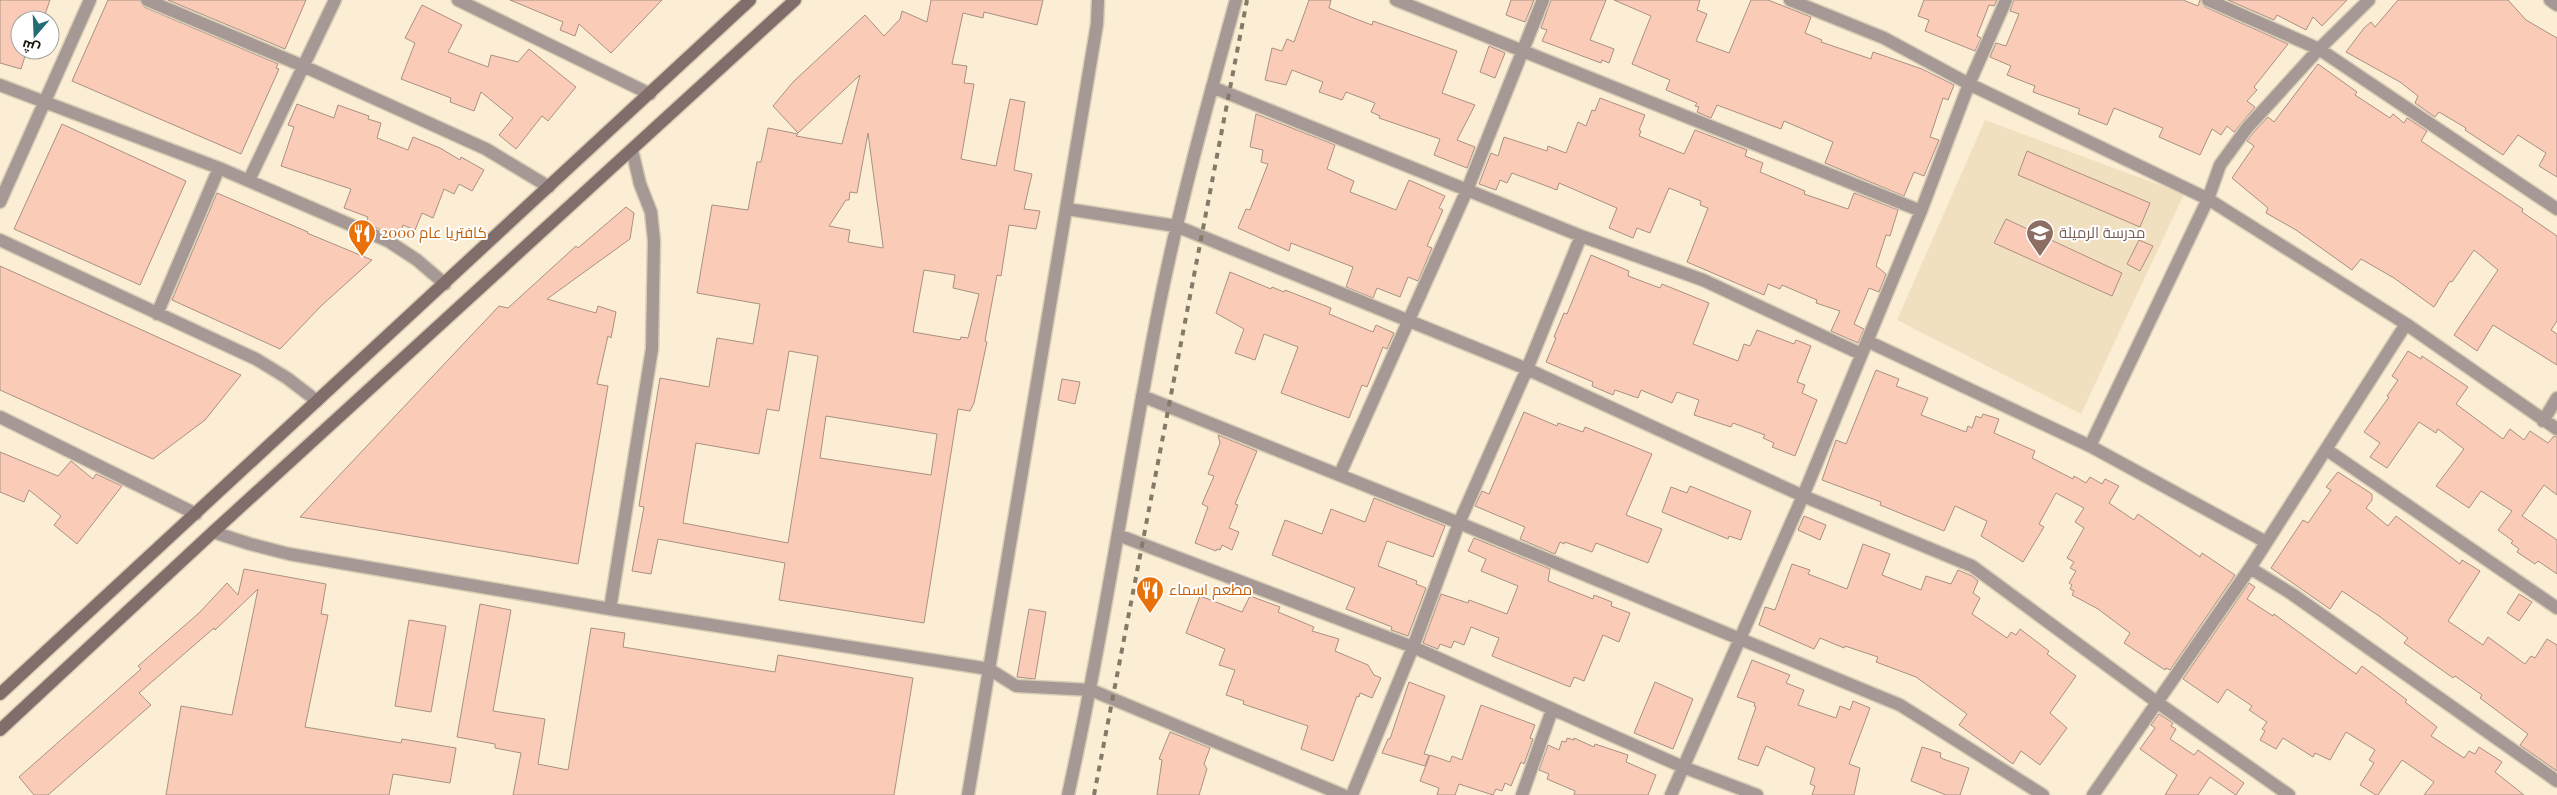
<svg xmlns="http://www.w3.org/2000/svg" width="2557" height="795" font-family="'Playfair Display',Cairo,serif">
<rect width="100%" height="100%" fill="#fbeed4"/>
<path fill="#f1e0c0" d="M1985,120l199,74 -103,220 -184,-94z"/>
<path fill="#faccb7" stroke="#aa9084" fill-rule="evenodd" d="M0,0h50l-7,20h-23v30h7l-6,19 -21,-6z
M108,0h31l5,7 134,57 -2,4 3,1 -38,85 -169,-73z
M168,0h138l-21,49z
M510,0h152l-51,53 -32,-29 -4,12 -15,-6 3,-8z
M931,0h112l-6,25 -53,-13 -1,6 -20,-5 -11,51 15,2 -3,17 10,1 -13,75 35,7 14,-67 15,3 -11,68 18,4 -8,35 16,2 -4,18 -27,-4 -8,51 -4,-1 -8,43 -4,23 2,1 -13,61 -4,8 -12,-2 -34,214 -145,-23 6,-37 -127,-24 -7,35 -19,-3 12,-64 -5,-1 21,-128 49,9 8,-49 36,6 7,-40 -63,-11 15,-88 36,5 9,-48h4l7,-34 30,6 -2,2 46,8 18,-69 -62,58 -25,-27 20,-24 72,-67 19,21 16,-17 2,-8 25,11zM868,133l15,113v2l-35,-6 2,-12 -21,-4 17,-26h3l1,-8 7,1zM924,270l31,5 -2,13 26,6 -11,44 -7,-1 -1,3 -47,-8zM789,351l29,5 -30,187 -105,-20 13,-80 63,11 8,-45 12,2zM826,416l111,18 -6,41 -111,-17z
M1309,0h22l-2,8 27,11 16,6 1,-4 84,30 -15,42 33,12 -18,35 18,7 -8,21 -33,-13 6,-16 -61,-21 1,-2 -9,-4 4,-9 -29,-11 -4,8 -23,-8 4,-10 -31,-12 -6,15 -21,-5 7,-32 10,3 5,-12 7,3z
M1511,0h23l-9,22 -19,-7z
M1551,0h55l-16,40 24,9 -5,14 -7,-3 -1,3 -59,-22 5,-11 -6,-2z
M1614,0h86l-3,10 10,4 -11,27 33,12 22,-53h17l43,17 -6,16 17,7 -1,2 50,17 2,-7 49,17 32,16 -6,15 -5,-2 -13,39 9,3 -15,36 -10,-4 -10,24 -79,-33 8,-21 -49,-21 -3,8 -64,-24 -6,13 -14,-6 2,-5 -4,-1 2,-3 -31,-13 4,-10 -38,-16 19,-48z
M1924,0h73l-3,6 -5,-1 -12,31 4,2 -6,13 -50,-20 4,-11 -11,-4z
M2014,0h169l15,6 2,-6 5,7 83,37 -34,43 3,3 -10,11 8,6 -21,25 -7,-6 -6,9 -9,-6 -12,26 -41,-18 4,-9 -49,-20 -7,17 -29,-11 2,-5 -47,-17 2,-6 -28,-11 4,-9 -21,-9 6,-14 10,3 13,-32 -9,-3z
M2228,0h119l-25,26 -9,-9 -7,13 -29,-15 -3,5z
M2398,0h110l18,20 31,18v139l-18,-11 7,-13 -28,-18 -15,20 -38,-25 1,-2 -27,-16 -4,5 -20,-14 3,-7 -18,-14 -54,-30 18,-24 7,-6 4,5z
M422,5l40,20 -14,27 40,15 3,-12 27,7 11,-13 47,38 -28,34 -6,-5 -26,33 -17,-14 14,-17 -32,-26 -7,19 -24,-9 1,-4 -50,-19 14,-36 -10,-5z
M1489,46l16,7 -10,25 -15,-6z
M2318,64l39,28 -2,3 26,17 9,6 3,-4 11,9 3,-5 20,13 -6,10 102,68 -1,3 35,24v85l-6,9 6,4v31l-64,-40 -16,26 -23,-16 44,-65 -24,-20 -22,32 -2,-1 -16,26 -40,-29 -33,-19 -9,11 -56,-40 -30,-17 2,-5 -36,-30 22,-32 -7,-5 6,-8 15,-16 6,5z
M1600,98l45,17 -6,15 2,1 -2,5 45,18 11,-24 52,20 -2,6 18,7 -3,9 45,19 -1,3 44,15 6,-16 44,17 -8,26 -4,-1 -10,31 10,8 -7,18 -10,-4 -15,36 10,5 -6,14 -27,-12 9,-20 -24,-8 1,-3 -35,-15 -2,4 -12,-5 -4,11 -77,-33 21,-54 -8,-3 1,-4 -32,-13 -19,45 -13,-5 -4,10 -24,-10 8,-20 -58,-25 -2,7 -45,-17 -5,10 -7,-3 -4,10 -17,-6 12,-31 7,3 6,-19 43,14 1,-5 18,7 12,-31 8,4 6,-16 3,1z
M297,104l37,14 4,-13 31,11 -1,3 13,4 -4,15 31,12 5,-13 27,11 20,12 1,-3 23,13 -12,21 -13,-7 -5,10 -10,-5 -11,29 -11,-5 -7,17 -12,-5 -4,13 -33,-15 2,-6 -24,-9 7,-19 -70,-23 13,-39 -6,-2z
M1256,114l79,31 -8,24 27,12 -4,11 46,18 13,-30 36,16 -6,12 4,2 -16,36 5,2 -14,33 -10,-4 -8,20 -23,-9 -4,10 -27,-11 7,-20 -62,-24 -2,8 -51,-23 8,-19 4,1 18,-46 -7,-2 2,-12 -13,-3z
M62,124l124,57 -46,104 -126,-56z
M2027,151l123,52 -10,24 -122,-52z
M217,193l91,39 -1,1 65,27 -51,46 -41,43 -108,-49z
M626,207l8,6 -4,26 -83,60 49,14 2,-7 18,6 -5,26 -3,-2 -11,48 11,2 -30,178 -278,-47 199,-211 9,2 68,-62 2,2z
M2006,219l116,54 -10,23 -118,-53z
M2139,240l14,6 -13,25 -13,-7z
M1591,255l38,16 -1,5 32,12 2,-4 47,19 -16,41 45,17 6,-17 6,2 7,-16 37,14 2,-4 15,6 -14,36 8,3 -3,8 15,7 -22,56 -23,-9 2,-4 -11,-5 2,-3 -32,-12 -2,4 -37,-12 5,-15 -22,-8 -5,11 -31,-13 -3,8 -23,-8 -2,5 -21,-9 1,-4 -47,-20 10,-24 -2,-1 10,-24 3,1z
M0,266l142,64 99,45 -36,45 -52,39 -153,-69z
M1230,272l41,17 1,-2 12,5 1,-2 46,18 -2,6 44,18 3,-7 18,8 -7,16 -4,-2 -16,40 -5,-2 -13,33 -68,-25 17,-46 -34,-13 -9,26 -20,-7 9,-24 -28,-16z
M2408,351l13,8 1,-3 46,31 -12,17 47,35 7,-10 14,11 6,-9 18,12 6,-7 3,1v58l-13,-10 -22,31 35,24v34l-19,-13 -3,3 -18,-12 2,-3 -8,-6 2,-2 -15,-11 14,-19 -31,-20 -12,17 -33,-22 28,-37 -26,-20 -2,4 -17,-11 -32,46 -17,-11 10,-14 -16,-11 25,-35 -2,-1 11,-16 -6,-4z
M1876,370l23,9 -3,7 32,12 -7,17 45,17 2,-6 4,2 4,-12 5,2 2,-4 16,5 -5,14 41,18 -3,7 41,21 1,-3 12,7 4,-6 12,7 3,-5 14,7 -10,17 25,17 4,-6 62,43 2,-4 33,22 -65,95 -4,-2 -1,2 -41,-27 6,-10 -32,-24 -26,-14 2,-4 -4,-2 2,-4 -3,-2 7,-12 -6,-3 4,-6 -7,-4 17,-30 -9,-6 9,-14 -28,-15 -17,31 5,3 -21,35 -42,-26 6,-15 -32,-15 -11,25 -64,-26 1,-3 -59,-22 14,-40 10,4z
M1062,379l18,3 -5,22 -17,-4z
M1524,412l33,14 1,-3 25,9 2,-5 67,27 -26,61 36,14 -14,34 -52,-20 -4,9 -27,-10 -1,2 -4,-2 -5,12 -35,-15 5,-12 -50,-21 7,-15 7,3z
M1218,435l39,16 -22,53 3,1 -9,23 10,4 -7,18 -10,-5 -2,5 -3,-1 -1,2 -21,-8 13,-36 -6,-3 12,-28 -6,-2 12,-31z
M0,452l58,24 13,-15 22,18 3,-5 26,12 -45,58 -23,-19 7,-9 -32,-26 -5,12 -24,-10z
M2338,472l34,22v6l-6,8 22,18 8,-10 64,48 2,-4 18,11 -32,50 35,24 5,-8 37,27 6,-8 4,2 12,-19 10,6v126l-37,-26 8,-11 -48,-36 2,-3 -27,-19 -2,2 -49,-35 4,-5 -29,-22 -37,-25 -12,18 -59,-41 32,-48 5,3 23,-33 -5,-3z
M1690,486l61,25 -10,29 -12,-4 -1,3 -66,-27 9,-25 16,6z
M1374,498l71,28 -12,31 -46,-16 -9,25 39,15 -1,3 10,4 -18,48 -17,-6 1,-3 -46,-18 9,-21 -83,-33 13,-35 37,14 9,-25 34,13z
M1804,516l22,9 -6,15 -22,-10z
M1474,538l76,31 -2,12 45,18 1,-4 18,7 -1,4 19,7 -11,29 -16,-7 -19,46 -10,-4 -4,10 -78,-31 7,-18 -28,-11 -7,18 -10,-4 -3,7 -11,-4 -2,5 -15,-6 18,-49 27,9 1,-3 38,14 11,-28 -37,-15 5,-12 -18,-8z
M1863,544l27,10 -8,21 39,15 5,-14 25,8 7,-14 14,6 6,5 -5,12 7,5 -8,16 35,24 4,-6 5,3 4,-6 29,22 -2,3 29,22 -26,37 17,15 -27,37 -19,-14 -8,13 -54,-39 8,-11 -51,-37 -40,-15 2,-5 -33,-11 -1,2 -24,-10 -6,11 -55,-24 6,-18 10,3 17,-46 18,6 -2,4 39,15z
M244,569l82,15 -5,30 7,1 -23,112 96,16 1,-4 54,9 -6,35 -57,-9 -4,21h-223l15,-89 51,9 26,-126 -43,41 -1,-2 -75,65 12,12 -103,90h-14l-15,-18 122,-108 -3,-3 61,-53 28,-30 11,12z
M2249,583l6,4 -8,12 26,17 1,-2 82,60 6,-8 45,34 -2,2 32,25 -6,9 33,22 5,-7 6,3 4,-7 23,15 -7,10 29,23h-100l10,-13 -32,-22 -24,35h-2l-16,-10 14,-22 -5,-3 6,-10 -29,-18 -16,28 -15,-7 -2,4 -30,-19 -7,11 -16,-9 5,-9 -3,-2 5,-7 -18,-12 3,-4 -25,-17 -9,14 -35,-24z
M2519,594l13,8 -13,19 -12,-8z
M1200,596l42,16 8,-16 30,11 -2,5 36,15 -2,4 27,8 -4,12 33,14 6,10 7,3 -9,20 -12,-5 -1,4 -2,-1 -24,65 -32,-12 7,-23 -65,-22 1,-3 -18,-6 9,-25 -16,-5 6,-16 -39,-16z
M480,604l31,6 -18,101 52,8 -7,45 30,6 23,-142 34,5 -2,14 152,25 3,-17 135,23 -19,117h-381l8,-42 -26,-5v-4l-38,-7z
M1029,609l17,3 -11,67 -18,-2z
M409,620l37,6 -15,86 -36,-6z
M1752,660l38,15 -4,8 18,7 -6,15 38,13 4,-12 10,4 3,-9 17,7 -21,56 11,4 -6,27h-42l3,-9 -5,-2 5,-16 -49,-22 -8,20 -20,-7 18,-52 -2,-1 1,-3 -18,-6z
M1409,682l36,14 -21,58 5,1 -4,11 -43,-13 6,-14h2z
M1655,682l38,17 -20,50 -39,-16z
M1481,705l54,20 -5,13 3,1 -9,25 -3,-2 -10,24 -6,-3 -3,8 -6,-2 -3,6 -34,-11 -4,11h-18l2,-7 -19,-7 10,-26 20,7 2,-6 10,4z
M2159,714l14,9 -2,3 5,3 -6,10 24,16 4,-5 46,33 -8,12 -26,-18 -12,18h-33l12,-20 -37,-26 15,-21 -4,-3z
M1170,732l40,16 -6,16 3,5 -8,26h-42l5,-35 -3,-1z
M1567,738l7,2v-2l20,9 1,-3 33,11 -2,7 30,13 -8,20h-74l1,-4 -28,-12 2,-5 -10,-4 9,-25 11,5 3,-9 4,1z
M1922,747l19,6 -1,4 3,2 26,9 -9,27h-14l-35,-14z"/>
<g fill="none" stroke-linecap="round" stroke-linejoin="round">
<g stroke="#d7ccb4" stroke-width="15">
<path id="minor" d="M147,0l156,66 183,83 63,38
M458,0l192,94
M1396,0l525,211
M1790,0l94,38 85,46 239,115 198,125 151,105
M2208,0l111,49 238,160
M2550,0l7,5
M0,85l219,83 169,73 29,19 28,24
M1212,87l369,149 122,44 158,74
M249,180l86,-180
M0,202l90,-202
M1067,209l109,17 351,143 276,127 169,70 186,137 131,92
M0,240l256,119 31,19 30,23
M157,314l62,-146
M1867,341l223,105 176,96
M1142,396l317,127 441,182 143,90
M0,417l196,97
M2543,421l14,-23
M2090,446l118,-247 12,-34 27,-37 72,-79 50,-49
M2327,450l230,158
M1340,474l127,-284 76,-190
M213,532l37,12 39,10 321,55 379,60 27,17 75,4 252,105
M1118,535l295,112 270,120 74,28
M2250,568l42,26 265,187
M610,609l42,-260 2,-108 -3,-29 -11,-28 -8,-34
M1068,795c35,-158 58,-319 89,-478 21,-107 50,-212 79,-317
M1352,795l61,-148 46,-124 68,-154 54,-133
M1522,795l30,-85
M1671,795l132,-299 118,-285 48,-127 37,-84
M2093,795l157,-227 156,-244"/>
</g>
<g stroke="#d7ccb4" stroke-width="15">
<path id="tertiary" d="M968,795l129,-771 1,-24"/>
</g>
<g stroke="#d7ccb4" stroke-width="15">
<path id="secondary" d="M0,694l750,-694
M0,730l213,-198 582,-532"/>
</g>
<use href="#minor" stroke="#a59895" stroke-width="12"/>
<use href="#tertiary" stroke="#a59895" stroke-width="12"/>
<use href="#secondary" stroke="#816e6a" stroke-width="12"/>
<path stroke="#837a69" stroke-width="4" stroke-dasharray="6 6" stroke-linecap="butt" d="M1094,795l153,-795"/>
</g>
<defs>
<g id="restaurant-pin" transform="scale(1.4375)"><path d="M0 17L-7.5 6A9.5 9.5 0 1 1 7.5 6Z" fill="#e8710a" stroke="#fff"/><path d="M-5-6h1v4h1v-4h1v4h1v-4h1v5L-1.5 .5V6h-2V.5L-5-1ZM5-6V6H3V1.5H1.5Q1.5-4 5-6Z" fill="#fff"/></g>
<g id="school-pin" transform="scale(1.4375)"><path d="M0 17L-7.5 6A9.5 9.5 0 1 1 7.5 6Z" fill="#8d6e63" stroke="#fff"/><path d="M0-5L7-2L0 1L-7-2ZM-4 1L0 2.5L4 1V4Q0 6-4 4Z" fill="#fff"/></g>
</defs>
<g fill-rule="evenodd">
<use href="#restaurant-pin" x="362" y="233"/>
<use href="#school-pin" x="2040" y="233"/>
<use href="#restaurant-pin" x="1150" y="590"/>
</g>
<g text-anchor="middle" stroke-width="4" stroke-linejoin="round" paint-order="stroke">
<g font-size="15" fill="#c56008" stroke="#fff" text-anchor="start">
<text x="381" y="238">كافتريا عام 2000</text>
<text x="1169" y="595">مطعم اسماء</text>
</g>
<g font-size="15" fill="#785e54" stroke="#fff" text-anchor="start">
<text x="2059" y="238">مدرسة الرميلة</text>
</g>
</g>
<g transform="translate(35 35) rotate(199)"><circle r="24" fill="#ffffff" stroke="#a5a39f"/>
<path d="M0-4L9 19L0 12L-9 19Z" fill="#236e74"/>
<text y="-8" font-size="14" font-weight="bold" text-anchor="middle" fill="#1d180f">ش</text>
</g>
</svg>
